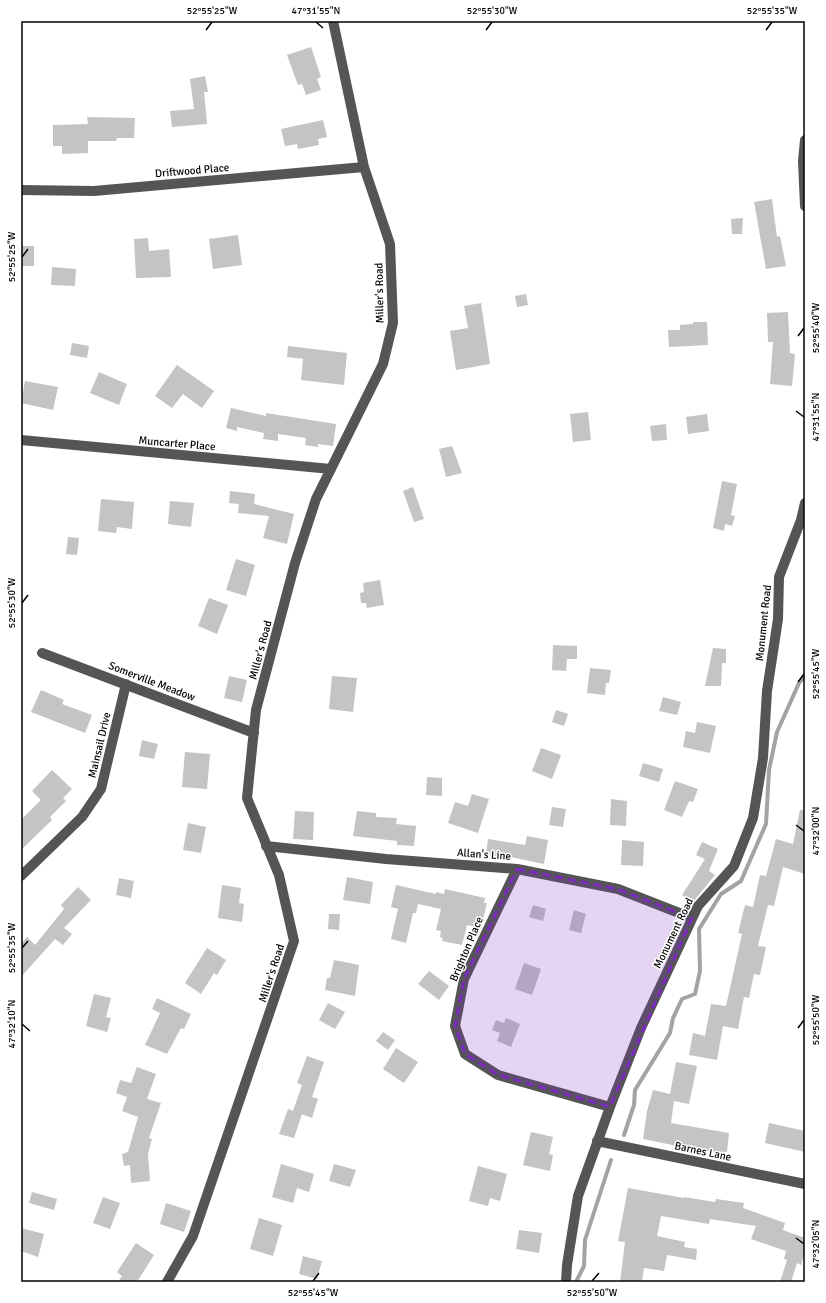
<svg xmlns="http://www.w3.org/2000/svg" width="826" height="1303" font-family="Signika,sans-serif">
<rect width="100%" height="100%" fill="#fff"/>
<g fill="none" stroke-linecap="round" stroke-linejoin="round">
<path stroke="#a3a3a3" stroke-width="4" d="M624,1135l10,-30 1,-15 35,-57 3,-15 9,-19 13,-5 5,-23 -1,-42 22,-35 20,-13 25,-57 3,-54 8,-38 22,-49 6,-7
M576,1282l8,-16 1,-26 26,-80"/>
</g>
<path fill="#c4c4c4" d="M311,47l10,30 -4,2 4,11 -15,5 -4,-11 -4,1 -11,-30z
M205,76l3,16h-4l3,32 -35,3 -2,-16 24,-2 -4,-30z
M87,117l48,1 -1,20h-17l-1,3h-28v12l-26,1v-8h-9v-21l35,-1z
M323,120l4,17 -9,2 1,6 -21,4 -1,-5 -12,2 -4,-17z
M772,199l5,38 3,-1 6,30 -20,3 -12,-67z
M743,218l-1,16h-10l-1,-15z
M238,235l4,30 -29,4 -4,-30z
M148,238l1,13 20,-2 2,28 -35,1 -2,-39z
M21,246h13v20h-13z
M52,267l24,2 -1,17 -24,-1z
M526,294l2,11 -11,2 -2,-11z
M481,303l9,61 -34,6 -6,-39 18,-3 -4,-22z
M788,312l2,41 5,1 -3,32 -22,-2 3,-42h-5l-1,-29z
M693,322h14l1,23 -39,2 -1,-17h12v-5l13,-1z
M72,343l17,3 -2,12 -17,-3z
M288,346l59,7 -3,32 -43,-5 2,-21 -16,-2z
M177,365l37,26 -12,17 -19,-14 -11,14 -17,-12z
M99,372l28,12 -8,21 -29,-12z
M25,381l33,6 -5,23 -32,-7z
M231,408l35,8v-3l70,11 -3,22 -15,-2v3l-13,-2 1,-7 -28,-4v7l-15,-2 1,-6 -27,-6v4l-11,-3z
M588,412l3,28 -18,2 -3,-28z
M707,414l2,17 -21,3 -2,-17z
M666,424l1,16 -15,1 -2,-15z
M452,446l10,27 -16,4 -7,-28z
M722,481l15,3 -6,31 4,1 -3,10 -7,-2 -1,7 -11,-3z
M413,487l11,32 -10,3 -11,-31z
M230,491l25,3 -1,10 40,10 -7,30 -24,-6 6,-22 -31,-3 1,-9 -10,-1z
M101,499l33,3 -2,27 -15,-2 -1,6 -18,-2z
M170,501l24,2 -3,24 -23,-3z
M68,537l11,1 -2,17 -11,-1z
M236,559l19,6 -9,31 -20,-6z
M380,580l4,25 -17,3 -1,-5h-5l-1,-10 4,-1 -1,-9z
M209,598l19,7 -11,29 -19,-8z
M553,645l24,1v13h-10l-1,12 -14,-1z
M713,648l13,1v14h-4l-1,23h-16z
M590,668l21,2 -2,13h-3l-1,12 -18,-2z
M229,676l18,4 -5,22 -18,-4z
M332,676l25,2 -4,34 -24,-3z
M41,690l23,10 -2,4 30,11 -7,18 -54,-21z
M663,697l18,5 -4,13 -18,-4z
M556,710l12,4 -4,12 -12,-4z
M697,722l19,4 -6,27 -27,-6 3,-16 9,2z
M142,740l16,4 -4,15 -15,-3z
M541,748l20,7 -9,24 -20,-8z
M185,752l25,2 -3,35 -25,-2z
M643,763l20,6 -4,13 -20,-6z
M52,770l20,19 -9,9 3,3 -16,16 2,3 -31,30v-30l20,-20 -9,-9z
M427,777l15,1v18l-16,-1z
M675,781l23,8 -5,13 -4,-1 -7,16 -18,-7z
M472,794l17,5 -11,34 -30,-10 7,-21 13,4z
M611,799l16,2 -1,25 -16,-1z
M552,807l14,2 -3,18 -14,-2z
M800,810h5v64l-22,-7 -9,39 -6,-1 -10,41 8,1 -6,28 -6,-1 -5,24 -5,-1 -6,32 -15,-3 -6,34 -28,-5 4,-22 12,3 6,-32 15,2 16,-72 -4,-1 7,-28 8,2 7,-32 6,1 10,-37 17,5z
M295,811l19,1 -1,28 -20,-1z
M357,811l19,2v4l21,1 -1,6 20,2 -2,20 -17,-1v-4l-44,-5z
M188,823l18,4 -5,26 -18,-3z
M527,836l21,4 -4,24 -39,-8 -1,2 -18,-4 2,-15 37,6z
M622,840l22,2 -1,24 -22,-1z
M702,842l16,7 -9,22 6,4 -22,27 -11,-7 23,-36 -9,-4z
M347,877l26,5 -3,22 -27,-4z
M119,878l15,3 -3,17 -15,-3z
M222,885l19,3 -2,15 5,1 -2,18 -24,-4z
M396,885l40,9v-2l8,2 1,-5 40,9 -1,5h3l-6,25 -14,-3 -5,20 -20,-4 1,-3 -3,-1 1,-6 -5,-1 5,-21 -23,-5 -2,9h-3l-7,30 -15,-4 7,-30 -7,-2z
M78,887l13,13 -27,28 8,6 -9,11 -8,-6 -34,38v-33l6,-7 8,8 29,-36 -3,-4z
M533,905l13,4 -3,12 -14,-4z
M574,910l12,4 -5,19 -12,-3z
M329,914h11l-1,16 -11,-1z
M207,948l19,12 -9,15 -3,-2 -13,21 -16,-11z
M334,960l25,5 -4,31 -30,-6 2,-12h3z
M524,963l17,6 -9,26 -17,-6z
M429,971l20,15 -10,14 -21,-16z
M94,994l17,4 -5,19 5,1 -4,14 -21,-6z
M157,998l34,16 -7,15 -3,-1 -14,26 -22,-9 15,-32 -8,-4z
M328,1003l17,9 -10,17 -16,-9z
M506,1018l14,6 -9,23 -14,-6 3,-8 -8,-3 4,-10 8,3z
M383,1032l12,8 -7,10 -12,-9z
M396,1048l22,14 -14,21 -21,-14z
M307,1056l17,6 -12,35 6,2 -6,19 -19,-7 9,-26 -5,-2z
M676,1062l21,4 -8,38 -15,-3 -3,22 58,10 -2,19 -25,-1 -59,-12 4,-28 6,-21 17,4z
M137,1067l19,7 -9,25 14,4 -12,35 3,1 -4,15 2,27 -19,2 -1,-18 -6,1 -2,-12 6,-2 10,-35 -16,-6 5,-14 -11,-4 4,-13 11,3z
M288,1109l14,5 -8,24 -15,-4z
M769,1123l36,8v21l-40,-9z
M531,1132l22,5 -4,17 4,1 -3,16 -27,-6z
M281,1164l33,10 -5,18 -12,-4 -4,15 -21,-6z
M334,1164l22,6 -6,17 -21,-6z
M478,1166l29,8 -7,27 -10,-3 -2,8 -19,-5z
M628,1188l56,10v-1l31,5 1,-3 28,4 -1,5 42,15 -2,7 22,8v14l-4,13 -4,-2 -6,19h-11l7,-22 -3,-1 2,-8 -35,-12 5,-13 -46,-7 -1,5 -48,-8 -4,20 28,6 -1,5 13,2 -1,11 -29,-5 -3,16 -20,-3 -2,14h-22l5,-40 -7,-1z
M32,1192l25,7 -3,11 -25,-7z
M103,1197l17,6 -10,26 -17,-6z
M166,1203l25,8 -7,21 -24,-8z
M259,1218l23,7 -9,31 -23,-7z
M21,1228l23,6 -6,23 -17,-6z
M519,1230l23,3 -3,20 -23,-4z
M136,1243l18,12 -17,27h-19l4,-6 -5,-4z
M303,1256l19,5 -5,18 -18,-5z"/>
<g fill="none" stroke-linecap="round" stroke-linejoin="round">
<path stroke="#555" stroke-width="10" d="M805,140l-2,21 2,45
M21,190l73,1 270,-24
M21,440l310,29
M42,653l212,80
M266,846l120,13 131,10 101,20 74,29
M517,869l-53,110 -9,47 10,28 33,21 112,32
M21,876l61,-59 19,-28 25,-105
M597,1141l208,43
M167,1282l26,-46 101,-295 -15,-66 -32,-77 9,-88 39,-147 21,-64 67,-135 10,-41 -3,-79 -26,-77 -31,-146
M566,1282l1,-17 11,-69 32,-89 31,-79 57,-122 36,-40 19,-48 10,-60 4,-67 11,-72 1,-42 22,-57 4,-17"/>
</g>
<path fill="#7b2cbf" fill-opacity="0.2" stroke="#7b2cbf" stroke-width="3" stroke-dasharray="8 5" stroke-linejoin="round" d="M517,869l101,20 74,29 -82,189 -112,-32 -33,-21 -10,-28 9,-47z"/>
<path fill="none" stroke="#000" stroke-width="1.5" d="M316,22l7,6M206,30l6,-8M486,30l6,-8M766,30l6,-8M22,257l6,-8M798,336l6,-8M796,411l8,6M22,603l6,-8M798,682l6,-8M796,825l8,6M22,948l6,-7M22,1024l8,7M798,1028l6,-8M796,1238l8,6M313,1281l6,-8M592,1281l7,-8"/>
<g text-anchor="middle" stroke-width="3" stroke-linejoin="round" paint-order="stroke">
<g font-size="11" fill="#000" stroke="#fff">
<text transform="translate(192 170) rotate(-5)" y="4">Driftwood Place</text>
<text transform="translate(379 293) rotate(-91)" y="4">Miller's Road</text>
<text transform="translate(177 443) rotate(5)" y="4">Muncarter Place</text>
<text transform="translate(763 623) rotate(-84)" y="4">Monument Road</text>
<text transform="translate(260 650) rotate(-75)" y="4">Miller's Road</text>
<text transform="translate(152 681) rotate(21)" y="4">Somerville Meadow</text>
<text transform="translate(99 745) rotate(-77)" y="4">Mainsail Drive</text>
<text transform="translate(484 854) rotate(4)" y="4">Allan's Line</text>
<text transform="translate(673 933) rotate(-64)" y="4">Monument Road</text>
<text transform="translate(466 949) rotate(-67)" y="4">Brighton Place</text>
<text transform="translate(271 973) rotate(-72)" y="4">Miller's Road</text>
<text transform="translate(703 1151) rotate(12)" y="4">Barnes Lane</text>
</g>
</g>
<rect width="826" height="1303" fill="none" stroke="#ffffff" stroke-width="44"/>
<rect x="22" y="22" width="782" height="1259" fill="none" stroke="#000" stroke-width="1.5"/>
<g font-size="10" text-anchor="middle" fill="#000">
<text x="212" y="14">52°55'25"W</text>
<text x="316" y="14">47°31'55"N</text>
<text x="492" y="14">52°55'30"W</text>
<text x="772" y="14">52°55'35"W</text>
<text transform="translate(11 257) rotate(-90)" y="4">52°55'25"W</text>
<text transform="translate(815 328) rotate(-90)" y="4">52°55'40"W</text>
<text transform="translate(815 417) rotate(-90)" y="4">47°31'55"N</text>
<text transform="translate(11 603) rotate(-90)" y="4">52°55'30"W</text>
<text transform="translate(815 674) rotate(-90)" y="4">52°55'45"W</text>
<text transform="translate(815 831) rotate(-90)" y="4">47°32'00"N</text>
<text transform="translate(11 948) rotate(-90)" y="4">52°55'35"W</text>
<text transform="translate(815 1020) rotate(-90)" y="4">52°55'50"W</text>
<text transform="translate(11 1024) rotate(-90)" y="4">47°32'10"N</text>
<text transform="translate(815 1244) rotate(-90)" y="4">47°32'05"N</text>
<text x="313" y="1296">52°55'45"W</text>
<text x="592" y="1296">52°55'50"W</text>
</g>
</svg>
